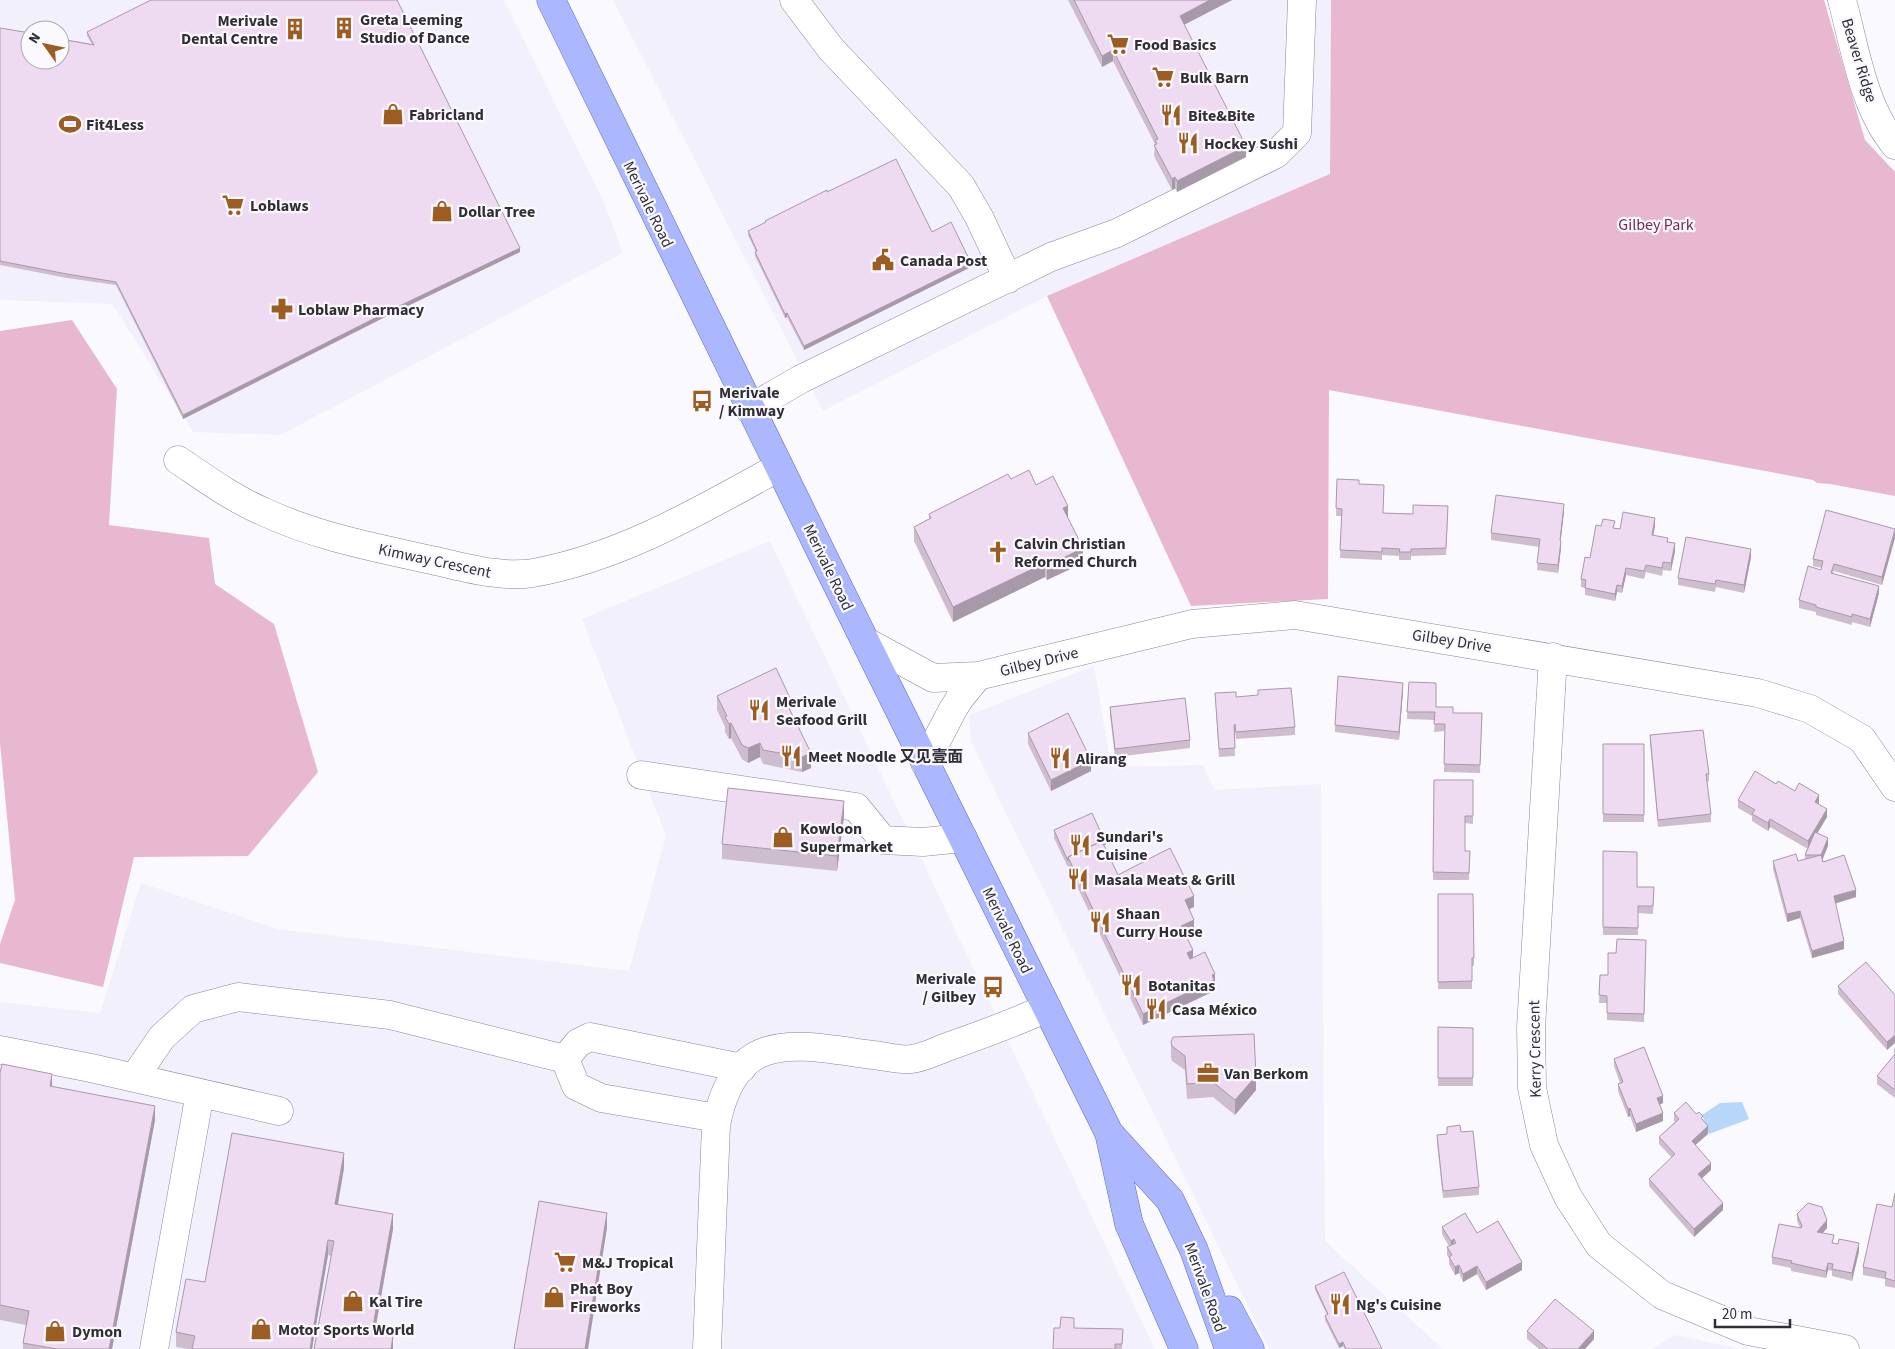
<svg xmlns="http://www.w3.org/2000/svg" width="1895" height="1349" font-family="'Source Sans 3','Noto Sans SC',sans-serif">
<rect width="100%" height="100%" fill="#faf9fe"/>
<path fill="#f3f0fd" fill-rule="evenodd" d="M0,0h504l100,202 19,51 -342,182 -88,-3 -81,-128 -112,-4zM30,30h30v30h-30z
M613,0h718l-1,174 -283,122 -224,115z
M770,541l385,808h-1155v-347l100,11 41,-130 137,46 351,42 37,-135 -84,-217z
M1094,666l17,101 92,-2 12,25 106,-6 4,457 118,108h-174l-298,-607 -2,-27z
M1675,1335l66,14h-89z"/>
<path fill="#e7b8d0" d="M1331,0h493l41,140 30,32v324l-65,-12 -13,-1 -4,-3 -484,-90 -1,209 -137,7 -144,-310 283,-122z
M72,320l45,69 -8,136 100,13 6,46 59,40 44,148 -70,84 -114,1 -31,130 -103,-24v-19l15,-44 -15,-157v-412z"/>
<path fill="#b6d7f8" d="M1742,1102l7,17 -40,15 -7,-19 18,-12z"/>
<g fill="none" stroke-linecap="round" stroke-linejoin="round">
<g stroke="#8c859d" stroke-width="29">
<path id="minor" d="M794,0l37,49 130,137 18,31 29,62
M1842,0c13,48 21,106 53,145
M749,409l52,-30 250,-122 66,-24 159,-79 21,-21 5,-133
M178,460c27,18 54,38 84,51 55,26 115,37 174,50 31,7 66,17 97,12 89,-16 168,-63 246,-106
M865,641l68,37 45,-2 214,-52 103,-9 463,78 52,16 52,30 33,48
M1553,657l-22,371 1,60 12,57 24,52 31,48 63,50 86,36 97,18
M925,763l27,-52 8,-13 18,-22
M641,775l215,32 27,33 40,2 40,-4
M0,1050l91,18 188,43
M565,1059l13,-16 12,-6 152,31
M134,1078l28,-41 31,-28 45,-12 152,18 175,44 11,27 25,12 116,20
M154,1349l46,-256
M707,1349l9,-224c20,-99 80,-80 157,-70 12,1 27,6 38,4 12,-1 25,-8 36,-12 34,-12 67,-24 100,-39"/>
</g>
<g stroke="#5d69b8" stroke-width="29">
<path id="major" d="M551,0c184,379 370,756 558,1133l20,91 55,125
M1109,1133l61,67 24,50 35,99
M1229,1310l21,39"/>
</g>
<use href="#minor" stroke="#fff" stroke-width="28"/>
<use href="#major" stroke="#acb8fe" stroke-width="28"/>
</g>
<path fill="#cebccf" d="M1068,0h164l-48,24 62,133 -69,35 -2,-4 -3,2 -18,-34 1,-12 -42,-83 -11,6z
M0,28l92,16 -5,-8v-4l433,220 -129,62 -208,105 -67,-134 -49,-7 -67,-13z
M827,192l105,40 39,35 -167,83 -17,-33 -2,1 -30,-62v-4h1l-8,-17v-4l17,-8v-2z
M1011,479l25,6 32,34 15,44 -36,17 -2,-3 -92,45 -39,-81v-14l15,-8v-5z
M1337,479l22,6 24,28 30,1 35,-1 -2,42 -35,1v4h-12v-4l-17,-1v5l-42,-2 2,-42h-6z
M1564,512l-4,28 1,8 -3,25 -21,-3 2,-23 -48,-7v-7z
M1655,526l-2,9 15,7 7,9 -4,20 -8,-1 -1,6 -16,-4 -2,7 -18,-4 -4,18 -5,-1 -2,9 -30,-6v-7l-4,-1v-8l9,-21 25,-30 5,1z
M1895,529l-13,56 -48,-14 -1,2 46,20 -9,34 -18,-5v3l-36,-10v-3l-17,-4v-8l22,-30 1,-2 -9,-2v-7z
M1751,557l-7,36 -28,-6 -1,5 -37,-7v-7z
M1409,682l27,25 17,6h29l-2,60 -36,-1 1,-41 -11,1 1,-12 -28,-1z
M1403,691l-4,49 -64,-8v-7z
M1215,693l21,4 59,30v8l-59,4 -1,-7h-1l1,24 -16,1z
M717,696l73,14 21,58 -9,4 -39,-8 -3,-7 -12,6 -6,-4 -11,-21 -2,1 -4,-7v-5l-8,-17z
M1110,707l80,33v8l-75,9 -5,-42z
M1028,733l63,38 -40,20 -23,-47z
M1650,735l59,39v7l-2,1 4,32v8l-53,5 -8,-84z
M1603,744h41v78h-41z
M1434,780h39v44l-8,-1v28h5l-1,29h-36z
M1776,784l19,7 24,12 -1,1 9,13 -10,16 11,13 -5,13v3l33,35 -21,6 9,46 -32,9 -12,-40 -13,4 -14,-53v-8h25l7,-2v-4l3,-6 -38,-22 -2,4 -16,-10v-5l-14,-8v-8z
M844,816l-7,55 -115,-12v-15z
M1054,830l52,19 12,26 76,32 -5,2 5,22 -9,4 8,23 22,27 -1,1v5l-71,34 -89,-187z
M1603,851l34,36h17l-1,27 -15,-1v22h-35z
M1438,894l36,64v8h-2v23h-34z
M1646,940l-2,82 -37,-2v-17h-8l1,-28h8l8,-22z
M1838,986l57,9 -8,55 -49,-56z
M1438,1027l35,1v58h-35z
M1171,1042l85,48 -21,25 -22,-18 -26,2 -2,-29 -13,-9 -1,-4z
M1895,1048v50l-18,-14v-8l17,-20v-7z
M1614,1059l49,44 -4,2 4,16 -27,11 -6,-16 -2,1 -10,-26v-7l2,-1 -6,-17z
M0,1073l52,14 103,33 -43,229h-89v-6l3,-18 -26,-5z
M1674,1113l22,1 7,6 5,14 -13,11 16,25 -9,8 21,32 -29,27 -45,-51v-7l23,-21 -13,-14v-7l16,-15 -1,-1z
M1447,1127l14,5 18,55v8l-36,3 -6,-55v-8l10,-1z
M344,1168l-6,37 55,24 -18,103 18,17h-79l17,-93 -3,-1 -16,94h-124l-12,-2v-15l29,-50z
M1895,1193v95l-10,-2v-7l-22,-4v-8l29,-60z
M1797,1214l30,14 -4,5 11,10 25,8 -7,30 -20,-5v-5l-4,-1 -2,8 -35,-7v-3l-19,-4v-7l28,-29 -3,-7z
M1442,1227l35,6 45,37 -36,20 -9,-16 -14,8 -4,-9 -4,2 -6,-11v-6l-2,-3v-8l2,-1 -7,-12z
M1315,1286l67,63h-37l-2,-3 -4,2 -14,-28v-4l2,-1 -12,-25z
M1074,1328l49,1 -1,20h-69z
M1527,1331l67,8 -9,10h-46l-12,-10z"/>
<path fill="#a799a9" d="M1210,0h22l-52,27v-11z
M1113,50v11l-11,6v-11z
M1246,146v11l-69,35v-11z
M1175,177v11l-3,2v-11z
M520,248v4l-129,62 -208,105v-4l208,-105z
M971,263v4l-167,83v-4z
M787,313v4l-2,1v-4z
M1564,504v8l-4,36v-8z
M1068,506v15l-5,-13z
M1655,518v8l-3,16v-7z
M1895,531v7l-13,47v-8z
M1561,541v7l-3,25v-8z
M1675,543v8l-4,20v-8z
M1083,548v15l-36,17v-14z
M1751,549v8l-7,36v-8z
M1045,563v14l-92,45v-15z
M1626,568v7l-4,18v-7z
M1617,585v7l-2,9v-7z
M1879,586v7l-9,34v-8z
M1403,683v8l-4,49v-8z
M790,698v15l-5,-13z
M731,723v15l-2,1v-15z
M760,743v14l-12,6v-15z
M811,753v15l-9,4v-15z
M1091,760v11l-40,20v-11z
M1819,795v8l-4,6v-7z
M844,801v15l-7,55v-15z
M1827,809v8l-19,32v-8z
M1770,819v8l-2,4v-8z
M1828,838v8l-7,16v-7z
M1856,890v7l-22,7v-8z
M1194,896v11l-9,4v-11z
M1800,911v7l-13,4v-8z
M1194,920v11l-13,6v-11z
M1844,941v8l-32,9v-7z
M1193,950v12l-6,2v-11z
M1215,974v11l-1,1v5l-71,34v-11z
M1895,1035v8l-8,7v-8z
M52,1074v14l-2,-2z
M1256,1076v14l-21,25v-15z
M1663,1096v7l-6,3v-8z
M155,1106v14l-43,229h-3z
M1630,1108v8l-2,1v-8z
M1663,1113v8l-27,11v-8z
M1708,1126v8l-16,14v-7z
M344,1153v15l-9,51v-15z
M1711,1163v7l-13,12v-8z
M1723,1203v7l-29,27v-8z
M607,1213v15l-19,121h-3z
M393,1214v15l-21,118v-15z
M1827,1220v8l-10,11v-7z
M1454,1239v8l-3,2v-8z
M328,1240v15l-16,94h-2z
M1859,1243v8l-7,30v-8z
M1522,1262v8l-36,20v-8z
M1828,1263v7l-2,8v-7z
M1459,1265v8l-4,2v-8z
M1477,1266v8l-14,8v-8z
M1594,1331v8l-9,10h-7z
M393,1336v13h-2z
M1343,1342v4l-4,2v-4z"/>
<path fill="#efdbf1" stroke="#a799a9" d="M151,0h246l123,248 -129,62 -208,105 -67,-133 -49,-8 -67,-13v-233l30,5v27h30v-21l34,6 -7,-13z
M1074,0h136l-30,16 66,130 -69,35 -2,-4 -3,2 -18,-34 3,-1 -2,-4 3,-1 -45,-89 -11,6z
M896,159l36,73 19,-10 20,41 -167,83 -17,-33 -2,1 -30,-62 2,-1 -9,-20 18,-9 -1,-1 62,-31v2z
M1029,470l7,15 17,-9 15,30 -5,2 20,40 -36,18 -2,-3 -92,44 -39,-80 17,-9 -2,-4 79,-40 3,5z
M1337,479l22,1v4l25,1 -1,28 30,1v-9l35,1 -2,42 -35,1v3h-12l1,-3 -18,-1v4l-42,-2 2,-41 -6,-1z
M1496,495l68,9 -4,36 1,1 -3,24 -21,-2 3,-24 -49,-6z
M1826,510l69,19 -13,48 -48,-13 -3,9 48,13 -9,33 -18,-5v3l-36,-10v-2l-17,-5 9,-34 13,4 2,-9 -10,-2z
M1623,512l32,6 -3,17 16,3 -1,4 8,1 -4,20 -8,-1 -1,6 -16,-3 -2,6 -18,-3 -4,18 -5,-1 -2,9 -30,-6 1,-8 -5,-1 4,-22 5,1 6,-33 5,1 2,-7 12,2 -2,7 7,1z
M1686,537l65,12 -7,36 -28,-5 -1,4 -37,-6z
M776,668l14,30 -5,2 26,53 -9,4 -39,-7 -3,-7 -12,5 -6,-3 -11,-22 -2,1 -4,-7 2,-1 -10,-20z
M1338,676l65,7 -4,49 -64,-7z
M1409,682l27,1v24h17v6h29l-2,52 -36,-1 1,-40h-11l1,-12h-28z
M1291,688l4,39 -59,5 -1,-8 -1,1 1,23 -16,1 -4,-56 21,-1v5l22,-2v-5z
M1185,698l5,42 -75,9 -5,-42z
M1068,713l23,47 -40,20 -23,-47z
M1703,730l6,44h-3l5,40 -53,6 -8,-85z
M1603,744h41v71l-41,-1z
M1755,771l21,13 2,-3 17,10 4,-8 20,12 -4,7 12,7 -19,32 -38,-22 -2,4 -16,-9 3,-4 -17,-10z
M1434,780h39v36h-8v35h5l-1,22 -36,-1z
M728,788l116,13 -7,55 -115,-12z
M1092,813l14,31 -3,1 -1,-4 -34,16v4l-14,-31z
M1815,832l13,6 -7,17 2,7 21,-7 12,35 -22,6 10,45 -32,10 -12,-40 -13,3 -14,-53 23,-7 2,7 23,-6h-16z
M1102,841l16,34 52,-27 24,48 -9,4 9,20 -13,6 12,24 -6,3 3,6 15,-7 10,22 -3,1 2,5 -71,34 -75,-157z
M1603,851l34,1v35h17l-1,19h-15v22l-35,-1z
M1438,894h35l1,64h-2v23l-34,1z
M1617,939l29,1 -2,74 -37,-1v-17l-8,-1 1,-20h8v-22h8z
M1866,962l29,33v40l-8,7 -49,-56z
M1438,1027l35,1v50h-35z
M1254,1034l2,42 -21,24 -22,-18 -26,2 -2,-28 -13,-10 -1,-4 2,-5z
M1644,1047l19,49 -6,2 6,15 -27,11 -6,-16 -2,1 -10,-25 5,-2 -9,-23z
M1895,1054v36l-18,-14z
M2,1064l50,10 -2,12 105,20 -46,243h-52l-34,-6 6,-32 -29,-6v-232z
M1686,1102l10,12 3,-2 4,4 -2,2 7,8 -16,15 19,22 -13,11 25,29 -29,26 -45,-50 26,-25 -16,-17 20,-18 -5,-6z
M1460,1125l1,7 12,-1 6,56 -36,4 -6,-56 10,-1v-7z
M232,1133l112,20 -9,51 58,10 -21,118 21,4 -2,13h-77l20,-108 -6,-1 -18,109h-118l3,-13 -19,-4 10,-53 19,3z
M1895,1193v88l-10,-3 1,-6 -23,-5 14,-63 15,3z
M539,1201l68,12 -22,136h-71z
M1808,1203l14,4 5,13 -10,12 17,3 -2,8 6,1 1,-5 20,4 -7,30 -20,-4 1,-5 -5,-1 -2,8 -35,-8 1,-2 -20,-4 7,-33 22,4 1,-2 -5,-12z
M1465,1213l12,20 21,-12 24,41 -36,20 -9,-16 -14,8 -4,-9 -4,2 -6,-10 3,-2 -5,-8 9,-4 -2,-4 -3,2 -9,-14z
M1344,1272l38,77h-36l-3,-7 -4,2 -14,-28 3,-2 -13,-28z
M1555,1299l39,32 -16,18h-30l-21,-18z
M1061,1317l13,1v10l49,1 -1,15h-7v5h-62l1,-21h6z"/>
<defs>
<g id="building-bare" transform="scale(1.725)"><path d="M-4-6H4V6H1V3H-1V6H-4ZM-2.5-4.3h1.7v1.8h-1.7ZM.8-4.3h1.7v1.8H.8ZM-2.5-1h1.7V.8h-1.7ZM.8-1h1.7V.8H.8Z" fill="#9b5d22" stroke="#faf9fe" stroke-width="2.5" paint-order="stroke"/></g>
<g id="supermarket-bare" transform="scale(1.725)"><path d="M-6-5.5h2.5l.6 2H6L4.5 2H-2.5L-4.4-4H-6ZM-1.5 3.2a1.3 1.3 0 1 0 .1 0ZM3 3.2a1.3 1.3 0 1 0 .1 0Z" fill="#9b5d22" stroke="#faf9fe" stroke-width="2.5" paint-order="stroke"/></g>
<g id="shop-bare" transform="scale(1.725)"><path d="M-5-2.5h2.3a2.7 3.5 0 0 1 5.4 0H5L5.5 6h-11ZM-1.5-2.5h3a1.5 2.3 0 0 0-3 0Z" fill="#9b5d22" stroke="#faf9fe" stroke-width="2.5" paint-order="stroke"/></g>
<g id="restaurant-bare" transform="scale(1.725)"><path d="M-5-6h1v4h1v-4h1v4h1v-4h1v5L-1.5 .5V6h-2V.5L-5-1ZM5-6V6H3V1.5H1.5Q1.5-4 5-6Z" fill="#9b5d22" stroke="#faf9fe" stroke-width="2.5" paint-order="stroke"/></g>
<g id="stadium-bare" transform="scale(1.725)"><path d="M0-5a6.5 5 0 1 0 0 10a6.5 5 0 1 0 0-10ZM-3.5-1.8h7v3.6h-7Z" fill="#9b5d22" stroke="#faf9fe" stroke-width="2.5" paint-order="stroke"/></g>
<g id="civic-bare" transform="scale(1.725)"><path d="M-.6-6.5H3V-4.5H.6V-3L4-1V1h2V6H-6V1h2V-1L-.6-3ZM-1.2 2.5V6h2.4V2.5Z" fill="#9b5d22" stroke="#faf9fe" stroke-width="2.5" paint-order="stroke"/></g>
<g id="pharmacy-bare" transform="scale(1.725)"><path d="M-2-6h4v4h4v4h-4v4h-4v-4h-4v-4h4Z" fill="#9b5d22" stroke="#faf9fe" stroke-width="2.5" paint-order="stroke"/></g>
<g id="bus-bare" transform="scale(1.725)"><path d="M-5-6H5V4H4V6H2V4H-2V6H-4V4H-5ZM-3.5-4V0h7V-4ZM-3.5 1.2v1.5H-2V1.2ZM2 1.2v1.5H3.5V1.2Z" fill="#9b5d22" stroke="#faf9fe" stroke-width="2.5" paint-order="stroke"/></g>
<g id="church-bare" transform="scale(1.725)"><path d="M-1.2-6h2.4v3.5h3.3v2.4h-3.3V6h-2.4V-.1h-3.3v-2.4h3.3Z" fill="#9b5d22" stroke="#faf9fe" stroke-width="2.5" paint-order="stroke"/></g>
<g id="office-bare" transform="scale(1.725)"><path d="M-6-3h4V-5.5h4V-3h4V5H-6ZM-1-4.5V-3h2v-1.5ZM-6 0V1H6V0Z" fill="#9b5d22" stroke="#faf9fe" stroke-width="2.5" paint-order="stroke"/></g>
</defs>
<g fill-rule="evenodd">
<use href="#building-bare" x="344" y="28"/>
<use href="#building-bare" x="295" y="29"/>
<use href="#supermarket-bare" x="1118" y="44"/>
<use href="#supermarket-bare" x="1163" y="77"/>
<use href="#shop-bare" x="393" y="114"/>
<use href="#restaurant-bare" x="1171" y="115"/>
<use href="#stadium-bare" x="70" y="124"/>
<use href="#restaurant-bare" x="1188" y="143"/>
<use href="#supermarket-bare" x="233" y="205"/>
<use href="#shop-bare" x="442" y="211"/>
<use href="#civic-bare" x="883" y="260"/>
<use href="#pharmacy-bare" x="282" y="309"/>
<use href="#bus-bare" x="702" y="401"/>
<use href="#church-bare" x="998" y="552"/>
<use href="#restaurant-bare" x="759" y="710"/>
<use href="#restaurant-bare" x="791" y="756"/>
<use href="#restaurant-bare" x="1060" y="758"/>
<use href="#shop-bare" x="783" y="837"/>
<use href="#restaurant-bare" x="1080" y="845"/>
<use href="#restaurant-bare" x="1078" y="879"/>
<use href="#restaurant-bare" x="1100" y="922"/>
<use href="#restaurant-bare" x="1131" y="985"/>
<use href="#bus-bare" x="993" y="987"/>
<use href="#restaurant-bare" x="1156" y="1009"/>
<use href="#office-bare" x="1208" y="1073"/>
<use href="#supermarket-bare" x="565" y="1262"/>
<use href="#shop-bare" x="554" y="1297"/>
<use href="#shop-bare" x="353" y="1301"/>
<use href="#restaurant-bare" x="1340" y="1304"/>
<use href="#shop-bare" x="261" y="1329"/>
<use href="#shop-bare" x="55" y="1331"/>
</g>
<g text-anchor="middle" stroke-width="4.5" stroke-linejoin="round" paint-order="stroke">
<g font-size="16" font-weight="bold" fill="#312e38" stroke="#faf9fe" text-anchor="start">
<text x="360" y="25">Greta Leeming<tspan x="360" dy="18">Studio of Dance</tspan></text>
<text x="278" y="26" text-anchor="end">Merivale<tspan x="278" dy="18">Dental Centre</tspan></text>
<text x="1134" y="50">Food Basics</text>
<text x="1180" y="83">Bulk Barn</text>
<text x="409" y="120">Fabricland</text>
<text x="1188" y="121">Bite&amp;Bite</text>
<text x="86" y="130">Fit4Less</text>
<text x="1204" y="149">Hockey Sushi</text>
<text x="250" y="211">Loblaws</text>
<text x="458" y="217">Dollar Tree</text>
<text x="900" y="266">Canada Post</text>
<text x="298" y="315">Loblaw Pharmacy</text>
<text x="719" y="398">Merivale<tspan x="719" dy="18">/ Kimway</tspan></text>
<text x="1014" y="549">Calvin Christian<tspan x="1014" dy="18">Reformed Church</tspan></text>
<text x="776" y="707">Merivale<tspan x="776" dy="18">Seafood Grill</tspan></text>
<text x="808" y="762">Meet Noodle 又见壹面</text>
<text x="1076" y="764">Alirang</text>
<text x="800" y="834">Kowloon<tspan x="800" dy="18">Supermarket</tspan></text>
<text x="1096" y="842">Sundari's<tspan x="1096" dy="18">Cuisine</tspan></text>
<text x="1094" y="885">Masala Meats &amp; Grill</text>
<text x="1116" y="919">Shaan<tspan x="1116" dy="18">Curry House</tspan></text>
<text x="976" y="984" text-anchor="end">Merivale<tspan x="976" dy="18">/ Gilbey</tspan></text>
<text x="1148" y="991">Botanitas</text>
<text x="1172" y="1015">Casa México</text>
<text x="1224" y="1079">Van Berkom</text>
<text x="582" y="1268">M&amp;J Tropical</text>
<text x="570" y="1294">Phat Boy<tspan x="570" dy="18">Fireworks</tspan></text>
<text x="369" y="1307">Kal Tire</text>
<text x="1356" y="1310">Ng's Cuisine</text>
<text x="278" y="1335">Motor Sports World</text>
<text x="72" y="1337">Dymon</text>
</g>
<g font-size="16" fill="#312e38" stroke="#faf9fe">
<text transform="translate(1860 60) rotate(73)" y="6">Beaver Ridge</text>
<text transform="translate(649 204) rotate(64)" y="6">Merivale Road</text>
<text transform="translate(435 560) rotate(12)" y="6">Kimway Crescent</text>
<text transform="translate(829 567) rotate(64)" y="6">Merivale Road</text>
<text transform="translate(1452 640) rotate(9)" y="6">Gilbey Drive</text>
<text transform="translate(1039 661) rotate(-14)" y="6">Gilbey Drive</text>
<text transform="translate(1008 930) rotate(64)" y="6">Merivale Road</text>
<text transform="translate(1534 1049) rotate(-91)" y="6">Kerry Crescent</text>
<text transform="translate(1206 1287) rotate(70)" y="6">Merivale Road</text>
</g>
<g font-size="16" fill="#792758" stroke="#faf9fe">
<text x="1656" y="230">Gilbey Park</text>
</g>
</g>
<g transform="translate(45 45) rotate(303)"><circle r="24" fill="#faf9fe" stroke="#aaa8af"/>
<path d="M0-4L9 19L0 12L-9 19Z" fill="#9b5d22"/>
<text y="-8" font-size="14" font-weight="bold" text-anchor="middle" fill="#312e38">N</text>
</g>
<path d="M1715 1319v8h75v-8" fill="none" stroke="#312e38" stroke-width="2.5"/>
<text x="1722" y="1319" font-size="15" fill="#312e38" stroke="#faf9fe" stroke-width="4" paint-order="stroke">20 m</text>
</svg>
